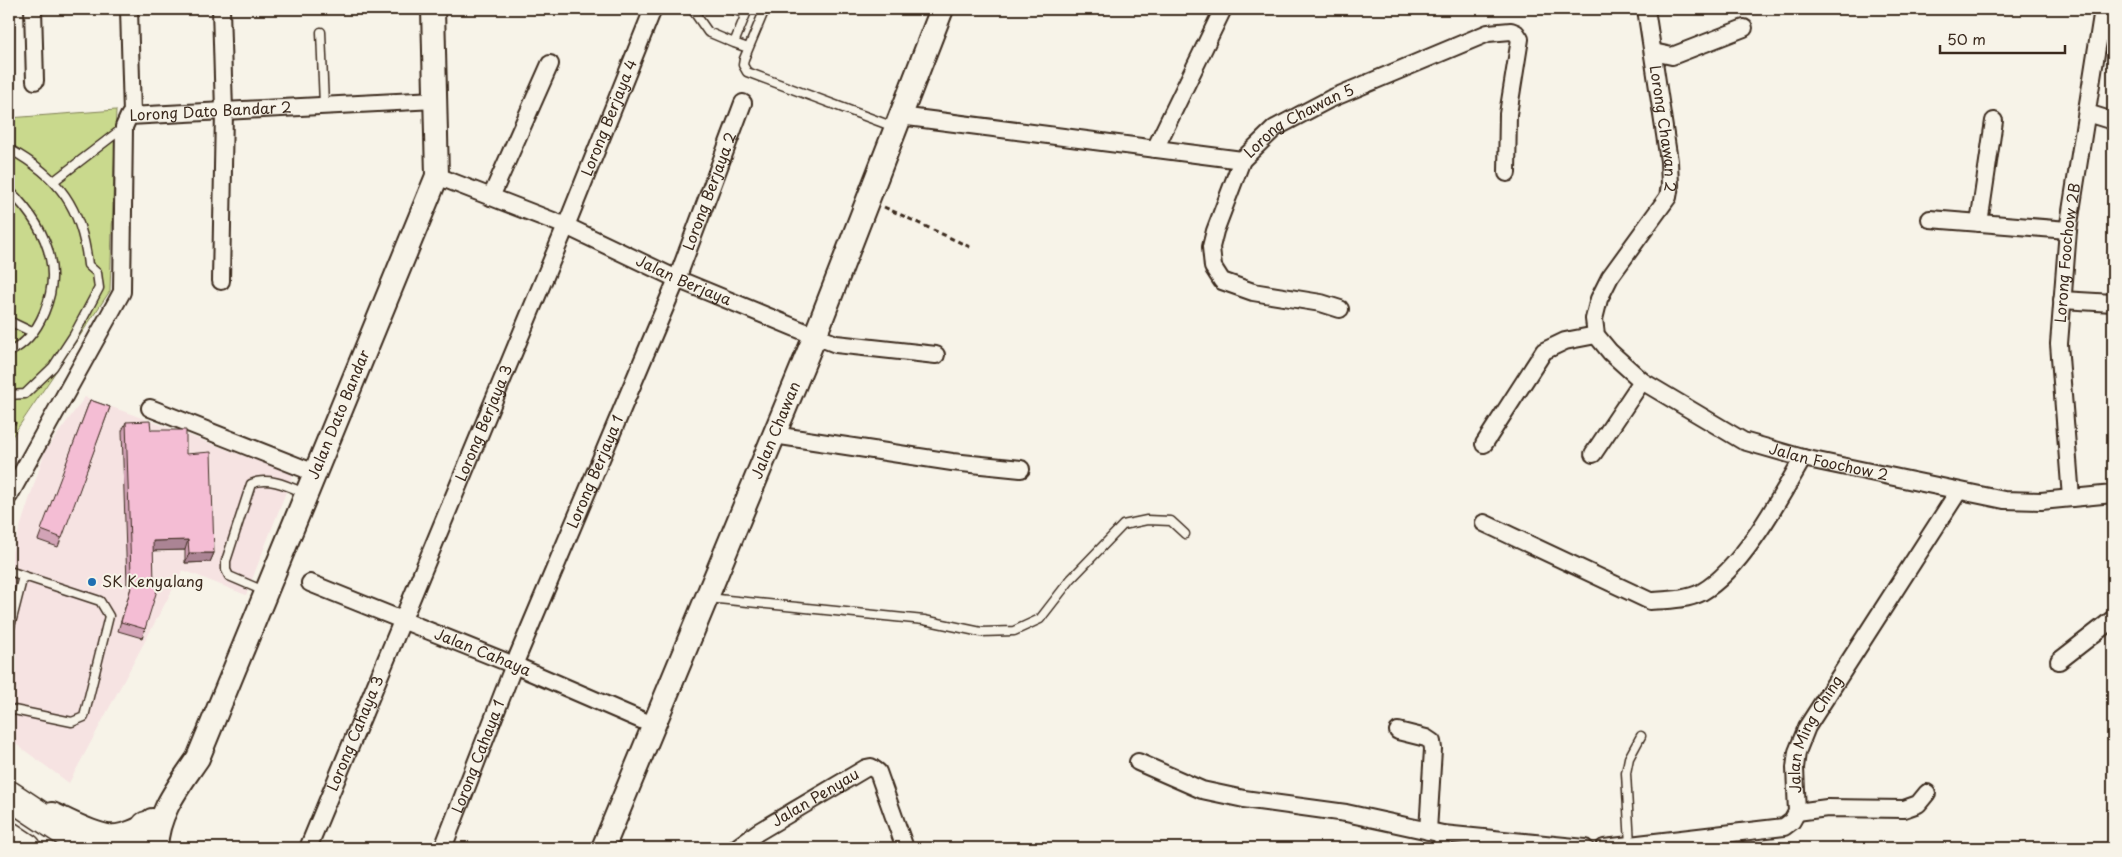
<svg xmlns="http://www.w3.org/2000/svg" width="2122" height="857" font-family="'Playpen Sans',sans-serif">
<rect width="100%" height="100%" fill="#f7f3e8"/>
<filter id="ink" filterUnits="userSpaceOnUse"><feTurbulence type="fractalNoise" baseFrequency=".02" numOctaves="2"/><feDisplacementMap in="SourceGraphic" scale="10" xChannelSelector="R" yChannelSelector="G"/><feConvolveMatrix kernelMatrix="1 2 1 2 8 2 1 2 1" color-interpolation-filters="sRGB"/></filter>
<g filter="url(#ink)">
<path fill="#f6e3e2" d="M85,397l208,77 -47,121 -63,-25 -114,213 -60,-44v-178l36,-110z"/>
<path fill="#c9d98d" stroke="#828256" d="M116,110l-6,181 -97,144 -4,12v-329z"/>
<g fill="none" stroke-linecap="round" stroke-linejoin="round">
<g stroke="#3b2a1e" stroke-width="11">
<path id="lane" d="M692,9l16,23 26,11
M732,9l14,5
M765,9l-21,50 -1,6 4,7 147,55
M321,32l3,73
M748,48l-14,-5 14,-34
M9,149c50,27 73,59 79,116l9,8 2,15 -25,47 -21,32 -28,27 -16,1
M54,181l69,-53
M9,190c18,18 36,42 41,68 8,34 -10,80 -41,94
M9,321l23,11
M9,571l91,30 9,15 -25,101 -12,5 -63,-13
M264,591l-35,-15 -3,-6v-9l25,-77c17,-8 37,2 53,9
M708,598l216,22 57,12 33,-1 26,-12 31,-40 52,-54 24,-5 24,1 14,13
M9,631l14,-55
M1630,845l-4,-72 3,-15 12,-22"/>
</g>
<g stroke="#3b2a1e" stroke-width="20">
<g id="street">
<path d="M33,9l2,72"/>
<path d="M129,9l3,105"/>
<path id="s1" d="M1646,9l23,152 1,24 -2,12 -58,80 -11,22 -5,20 2,16 14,17 32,29 101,60 60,17 201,42 37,1 72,-7"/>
<path d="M1653,52l19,4 72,-28"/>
<path d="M2087,113l26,8"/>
<path d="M900,116l342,44"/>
<path d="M1155,149l68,-140"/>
<path id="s2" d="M437,176l129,50 111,53 138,57 21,8 100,11"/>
<path d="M491,197l59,-133"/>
<path d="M1930,219l138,11"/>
<path d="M1979,223l15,-102"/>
<path d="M221,281l3,-170 -3,-102"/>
<path d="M2062,300l51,3"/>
<path id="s3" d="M1340,309l-19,-6 -68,-11 -31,-11 -9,-14 -2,-20 4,-16 27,-71 33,-32 55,-29 158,-66 23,-2 5,2 4,6 -12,75 -1,59"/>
<path d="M150,408l165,65"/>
<path d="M774,435l178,27 69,7"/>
<path d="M1484,444l60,-93 21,-10 31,-6"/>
<path d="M1593,454l49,-73"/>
<path id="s4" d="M9,496l113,-204 2,-165 5,-11 306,-16"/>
<path id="s5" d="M2071,498l-12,-154 9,-114 35,-221"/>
<path d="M1484,523l166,78c16,-1 38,-1 52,-9 40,-23 78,-94 101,-134"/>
<path id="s6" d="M310,583l204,82 141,61"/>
<path d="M2059,661l54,-42"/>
<path d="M1398,731l28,7 6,4 1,7 -5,82"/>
<path d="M1138,762l64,28 42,9 102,14 97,21"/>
<path d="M1797,812l30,-4 77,1 14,-5 9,-11"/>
<path id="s7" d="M308,848l258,-622 87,-217"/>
<path id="s8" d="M443,848l71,-183 163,-386 66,-176"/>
<path id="s9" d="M736,848l22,-16 108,-64 5,-1 7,5 27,76"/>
<path d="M1442,848l1,-14 142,14"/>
<path id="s10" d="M1604,848l180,-21 8,-6 5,-9 -2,-44 2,-16 10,-25 151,-235"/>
</g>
</g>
<g stroke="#3b2a1e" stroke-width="26">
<g id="secondary">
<path d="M52,814c17,7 37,19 56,22 13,2 35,-7 44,-16"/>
<path id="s11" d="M156,848c1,-35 23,-62 42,-90l239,-582 -4,-167"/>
<path id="s12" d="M603,848l212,-512 127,-327"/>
</g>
</g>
<g stroke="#3b2a1e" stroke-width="31">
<path id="highway" d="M9,795l80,53
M9,836l18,12
M131,848l15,-22"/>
</g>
<path stroke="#3b2a1e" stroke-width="3" stroke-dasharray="5 4" stroke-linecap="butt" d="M884,207l88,41
M9,412l6,11 -6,10"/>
<use href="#lane" stroke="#f7f3e8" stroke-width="8"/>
<use href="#street" stroke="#f7f3e8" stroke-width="16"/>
<use href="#secondary" stroke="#f7f3e8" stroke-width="22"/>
<use href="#highway" stroke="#f7f3e8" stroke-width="28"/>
</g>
<path fill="#d2a3b6" stroke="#3b2a1e" d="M90,400l20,7 -52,140 -20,-7z
M126,422l25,8 35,24 28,99 -4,9 -25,1v-13h-32l-8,79 -3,9 -24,-7 14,-47h-5l-5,-153z"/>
<path fill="#ab8494" stroke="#3b2a1e" d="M188,540l-3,10 -35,1 3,-10z
M189,553h25l-4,9 -25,1z
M131,574h4l-3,10h-5z"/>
<path fill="#f4bdd4" stroke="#3b2a1e" d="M90,400l20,7 -48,131 -21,-8z
M150,421l1,9h35v24l25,-2 3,101h-25l-1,-13 -35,1 1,44 4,2 -13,42 -24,-7 14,-48h-4l-5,-152z"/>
</g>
<circle fill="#1f6fb2" stroke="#f7f3e8" stroke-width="2" cx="92" cy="582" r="5"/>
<g text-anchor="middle" stroke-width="4" stroke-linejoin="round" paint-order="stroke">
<g font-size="15" fill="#3b2a1e" stroke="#f7f3e8">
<text dy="5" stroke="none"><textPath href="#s4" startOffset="492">Lorong Dato Bandar 2</textPath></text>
<text dy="5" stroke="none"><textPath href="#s7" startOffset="790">Lorong Berjaya 4</textPath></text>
<text dy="5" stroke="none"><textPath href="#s3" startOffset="321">Lorong Chawan 5</textPath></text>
<text dy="5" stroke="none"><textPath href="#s1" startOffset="121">Lorong Chawan 2</textPath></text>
<text dy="5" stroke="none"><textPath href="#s8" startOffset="709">Lorong Berjaya 2</textPath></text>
<text dy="5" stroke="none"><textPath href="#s5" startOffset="246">Lorong Foochow 2B</textPath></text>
<text dy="5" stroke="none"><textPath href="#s2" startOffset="268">Jalan Berjaya</textPath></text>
<text dy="5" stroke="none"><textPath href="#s11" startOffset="472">Jalan Dato Bandar</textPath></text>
<text dy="5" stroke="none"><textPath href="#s7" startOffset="460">Lorong Berjaya 3</textPath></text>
<text dy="5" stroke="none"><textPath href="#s12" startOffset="452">Jalan Chawan</textPath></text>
<text dy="5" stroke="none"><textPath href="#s1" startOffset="621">Jalan Foochow 2</textPath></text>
<text dy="5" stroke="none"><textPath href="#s8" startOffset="406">Lorong Berjaya 1</textPath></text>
<text dy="5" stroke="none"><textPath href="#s6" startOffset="186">Jalan Cahaya</textPath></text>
<text dy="5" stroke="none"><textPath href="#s7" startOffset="124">Lorong Cahaya 3</textPath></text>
<text dy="5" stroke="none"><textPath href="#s10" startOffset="284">Jalan Ming Ching</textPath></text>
<text dy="5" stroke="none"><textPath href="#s8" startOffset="98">Lorong Cahaya 1</textPath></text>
<text dy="5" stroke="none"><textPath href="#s9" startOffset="94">Jalan Penyau</textPath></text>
</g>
<g font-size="15" fill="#3b2a1e" stroke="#f7f3e8" text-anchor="start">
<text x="102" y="587">SK Kenyalang</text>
</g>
</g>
<rect width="2122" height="857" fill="none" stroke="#f7f3e8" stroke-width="30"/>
<rect x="15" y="15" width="2092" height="827" fill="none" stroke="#3b2a1e" stroke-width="2" filter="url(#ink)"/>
<path d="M1940 45v8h125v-8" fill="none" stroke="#3b2a1e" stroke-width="2.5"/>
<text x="1947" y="45" font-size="15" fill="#3b2a1e" stroke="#f7f3e8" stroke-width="4" paint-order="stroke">50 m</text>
</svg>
